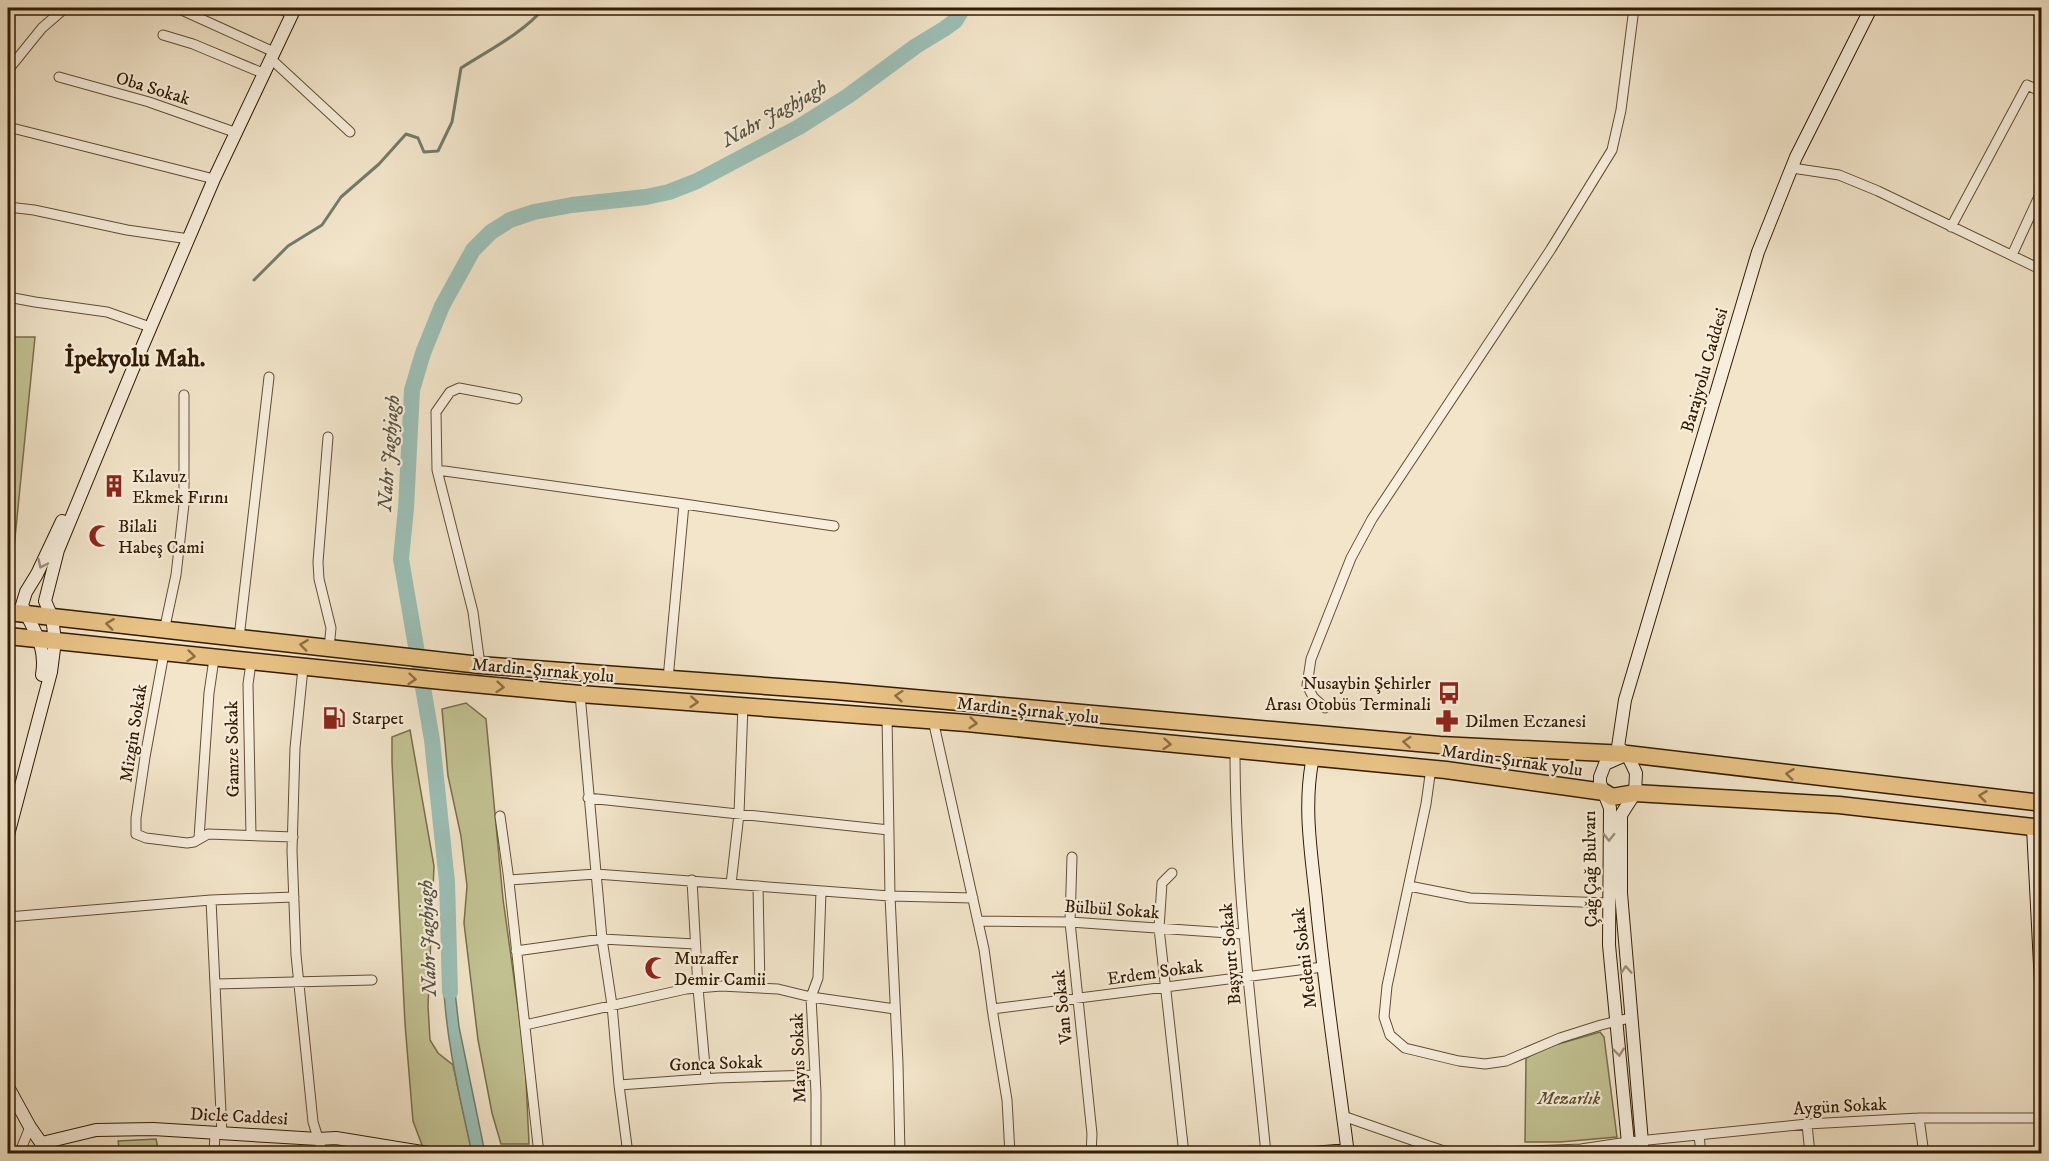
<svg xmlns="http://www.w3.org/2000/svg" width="2049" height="1161" font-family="'IM FELL DW Pica',serif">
<rect width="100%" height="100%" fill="#f2e5ca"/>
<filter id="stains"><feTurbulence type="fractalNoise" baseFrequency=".00333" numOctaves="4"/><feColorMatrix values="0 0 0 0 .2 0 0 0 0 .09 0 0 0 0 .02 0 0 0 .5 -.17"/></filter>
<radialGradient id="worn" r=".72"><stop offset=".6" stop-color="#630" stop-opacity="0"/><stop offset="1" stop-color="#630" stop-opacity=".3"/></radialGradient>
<path fill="#c2c292" stroke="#7a6e49" stroke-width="1.5" d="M8,337h27l-23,231 -4,-1z
M466,703l20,16 17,180 22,159 4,86h-28l-9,-31 -14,-73 -14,-117 3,-37 -6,-50 -13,-60 -6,-67z
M410,730l24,136 -6,140 2,34 8,13 15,12 19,88h-47l-12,-32 -8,-97 -13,-262v-25z
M1600,1032l4,5 13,100 -57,5h-35l1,-84 22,-11z
M156,1139l3,14h-39l-2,-12z"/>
<path fill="#9bbfb6" stroke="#717d6d" stroke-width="1.5" d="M449,971l4,3 6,53 26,126h-13c-13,-59 -27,-117 -29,-178z"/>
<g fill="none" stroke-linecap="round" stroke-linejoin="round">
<path stroke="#717d6d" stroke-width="3" d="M254,280l34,-34 34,-21 19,-28 38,-33 27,-30 12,4 6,14 14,-1 14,-29 9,-54c28,-18 62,-35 83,-60"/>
<path stroke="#9bbfb6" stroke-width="16" d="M450,992l-3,-110 -15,-142 -31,-181 5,-51 6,-118 11,-37 19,-47 31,-56 18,-18 19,-12 24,-8 38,-7 74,-8 23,-5 28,-11 102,-54 49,-31 68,-50 28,-17 11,-8 8,-13"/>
<g stroke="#634e32" stroke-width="11">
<path id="street" d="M177,8l97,44
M279,8l13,7
M163,35l30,9 72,30
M271,59l79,73
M8,70l34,-42 23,-20
M59,77l90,25 88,31
M8,127l206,52
M1792,168l47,7 39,16 164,79
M8,207l26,3 93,20 62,9
M1951,227l76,-142 15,7
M2012,255l30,-65
M8,297l27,5 72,10 43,15
M328,437l-10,125 1,17 12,49 -2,20
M437,470l247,34 150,22
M164,631l12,-56 8,-71v-109
M239,638l30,-261
M164,653l-19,104 -9,61v16l10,4 41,5 7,-1 14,-8 85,3
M480,665l-7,-53 -36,-142 -1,-58 14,-20 9,-4 58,11
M303,668l-8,80 -3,103 4,104 17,167 10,32
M668,679l16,-175
M580,694l22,245 10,66 7,80 9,69
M1325,708l-12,-11 -6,-12 4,-26 40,-101 21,-39 179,-270 61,-99 9,-40 13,-102
M887,716l3,180 8,168 2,90
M933,720l51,229 9,66 14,85 3,54
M1235,750c0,135 18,269 31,404
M1431,768l-5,36 -39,182 -3,31 6,18 15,13 54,13 26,3 21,-3 54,-23 41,-13 29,-7
M588,798l301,32
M500,816l8,57 31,281
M251,835l-3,-151 3,-21
M199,838l10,-145 5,-34
M1072,857l-2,65 22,212 -1,20
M1172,873l-10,10 -3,45 25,226
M509,880l87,-6 294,22 83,2
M692,880l6,108 8,90
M731,884l8,-70 4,-109
M758,886l2,102
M1409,886l61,12 139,5
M211,900l11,234
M8,917l203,-17 83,-3
M978,921l92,1 173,12
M516,951l86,-12 93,5
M216,984l156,-4
M992,1009l331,-42
M525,1025l161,-36 35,-3 57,3 33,8 84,12
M619,1085l98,-7 98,-3
M1343,1116l86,30 15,5 30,2 107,-4 47,-7 179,-18 112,-6h123
M1919,1118l5,36
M1807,1124l3,30
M1699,1135l2,19
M19,1154l11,-27
M214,1154l1,-21
M816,1154v-61l-5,-96 7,-19 3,-87"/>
</g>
<g stroke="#331b00" stroke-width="14">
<path id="secondary" d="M42,675c5,-30 -9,-45 -20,-70l4,-13 11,-18 25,-53
M1623,756l-18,8 -5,13v6l10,25 -1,137 20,209
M1313,757c-10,48 -2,94 3,142 8,85 21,170 32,255
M2033,828l9,176
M8,835l43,-163 4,-31 -3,-24 -7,-16 13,-51 79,-191 77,-180 81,-171
M8,1087l22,40 19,27
M42,1143l54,-13 57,-1 165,10 18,-1 98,16
M1303,1154l44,-4
M1643,1154l-22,-261v-78l14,-22 1,-20 -9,-19 -9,-7 7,-47 133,-448 38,-95 75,-149"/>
</g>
<g stroke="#331b00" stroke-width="19">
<path id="highway" d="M8,612l472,53 355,26 605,54 187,9 415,49
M8,636l434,45 138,13 387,29 135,14 344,33 158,22 8,5 23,-4 204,12 203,23"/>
</g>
<use href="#street" stroke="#f7eedd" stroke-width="9"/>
<use href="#secondary" stroke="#f7eedd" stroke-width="12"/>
<use href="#highway" stroke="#e9c285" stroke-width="16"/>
</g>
<defs><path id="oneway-chevron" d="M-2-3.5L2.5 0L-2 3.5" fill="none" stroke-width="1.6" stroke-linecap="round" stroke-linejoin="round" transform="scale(1.5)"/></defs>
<g stroke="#9f8f7a">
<use href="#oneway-chevron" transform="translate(42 564) rotate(115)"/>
<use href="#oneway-chevron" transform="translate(1609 837) rotate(91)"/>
<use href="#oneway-chevron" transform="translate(1626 970) rotate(-94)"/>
<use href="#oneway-chevron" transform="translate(1619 1052) rotate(84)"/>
</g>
<g stroke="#8e6e42">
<use href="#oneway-chevron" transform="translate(110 624) rotate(-173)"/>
<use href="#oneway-chevron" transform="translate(304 645) rotate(-173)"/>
<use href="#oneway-chevron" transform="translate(191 656) rotate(6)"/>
<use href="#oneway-chevron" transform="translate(412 679) rotate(5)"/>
<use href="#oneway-chevron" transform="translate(500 687) rotate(5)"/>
<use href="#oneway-chevron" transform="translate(899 696) rotate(-175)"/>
<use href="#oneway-chevron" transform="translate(694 702) rotate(4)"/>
<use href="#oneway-chevron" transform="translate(973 723) rotate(6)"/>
<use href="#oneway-chevron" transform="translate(1407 742) rotate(-175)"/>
<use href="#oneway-chevron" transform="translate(1167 744) rotate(5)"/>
<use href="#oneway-chevron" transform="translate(1790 774) rotate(-173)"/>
<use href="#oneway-chevron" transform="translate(1983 796) rotate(-173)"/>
</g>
<defs>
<g id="building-bare" transform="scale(1.8)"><path d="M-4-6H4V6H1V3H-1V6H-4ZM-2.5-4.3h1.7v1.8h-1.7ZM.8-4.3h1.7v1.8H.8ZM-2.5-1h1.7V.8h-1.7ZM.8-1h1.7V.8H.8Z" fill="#8f2418" stroke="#f7eedd" stroke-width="2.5" paint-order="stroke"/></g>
<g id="mosque-bare" transform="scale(1.8)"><path d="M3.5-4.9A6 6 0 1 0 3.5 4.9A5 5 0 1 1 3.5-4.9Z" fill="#8f2418" stroke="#f7eedd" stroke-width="2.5" paint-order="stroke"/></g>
<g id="bus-bare" transform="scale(1.8)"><path d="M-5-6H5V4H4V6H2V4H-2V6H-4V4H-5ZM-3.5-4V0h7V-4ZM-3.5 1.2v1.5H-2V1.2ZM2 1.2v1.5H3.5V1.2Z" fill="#8f2418" stroke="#f7eedd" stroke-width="2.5" paint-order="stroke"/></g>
<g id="fuel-bare" transform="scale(1.8)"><path d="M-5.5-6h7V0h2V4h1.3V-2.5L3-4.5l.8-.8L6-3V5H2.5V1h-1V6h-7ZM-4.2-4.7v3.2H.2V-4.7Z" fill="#8f2418" stroke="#f7eedd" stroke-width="2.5" paint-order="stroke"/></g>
<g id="pharmacy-bare" transform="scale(1.8)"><path d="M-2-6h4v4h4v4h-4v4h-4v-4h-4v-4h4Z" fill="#8f2418" stroke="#f7eedd" stroke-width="2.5" paint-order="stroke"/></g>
</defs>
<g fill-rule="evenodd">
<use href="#building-bare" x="114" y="486"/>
<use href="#mosque-bare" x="100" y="536"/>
<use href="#bus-bare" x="1449" y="693"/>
<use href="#fuel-bare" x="334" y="718"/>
<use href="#pharmacy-bare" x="1447" y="721"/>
<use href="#mosque-bare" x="656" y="968"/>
</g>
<g text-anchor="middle" stroke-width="4.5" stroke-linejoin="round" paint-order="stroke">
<g font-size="18" fill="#331b00" stroke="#f7eedd">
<text transform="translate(153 88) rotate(17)" y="6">Oba Sokak</text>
<text transform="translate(1704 370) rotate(-74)" y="6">Barajyolu Caddesi</text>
<text transform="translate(543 670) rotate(5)" y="6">Mardin-Şırnak yolu</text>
<text transform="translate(1028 710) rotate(6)" y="6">Mardin-Şırnak yolu</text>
<text transform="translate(133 733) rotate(-81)" y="6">Mizgin Sokak</text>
<text transform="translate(232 749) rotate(-91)" y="6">Gamze Sokak</text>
<text transform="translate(1512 760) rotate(8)" y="6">Mardin-Şırnak yolu</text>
<text transform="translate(1590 869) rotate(-91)" y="6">Çağ Çağ Bulvarı</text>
<text transform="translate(1112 909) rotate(4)" y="6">Bülbül Sokak</text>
<text transform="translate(1230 954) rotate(-95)" y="6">Başyurt Sokak</text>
<text transform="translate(1304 958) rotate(-97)" y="6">Medeni Sokak</text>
<text transform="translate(1155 972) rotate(-8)" y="6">Erdem Sokak</text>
<text transform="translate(1062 1007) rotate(-96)" y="6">Van Sokak</text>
<text transform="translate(798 1058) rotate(-92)" y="6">Mayıs Sokak</text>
<text transform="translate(716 1063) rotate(-2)" y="6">Gonca Sokak</text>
<text transform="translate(1840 1106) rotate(-3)" y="6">Aygün Sokak</text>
<text transform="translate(239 1116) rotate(3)" y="6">Dicle Caddesi</text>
</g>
<g font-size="18" fill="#331b00" stroke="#f7eedd" text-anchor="start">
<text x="132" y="482">Kılavuz<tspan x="132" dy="21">Ekmek Fırını</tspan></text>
<text x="118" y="532">Bilali<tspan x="118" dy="21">Habeş Cami</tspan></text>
<text x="1431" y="689" text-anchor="end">Nusaybin Şehirler<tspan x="1431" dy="21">Arası Otobüs Terminali</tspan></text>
<text x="352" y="724">Starpet</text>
<text x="1465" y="727">Dilmen Eczanesi</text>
<text x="674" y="964">Muzaffer<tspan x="674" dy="21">Demir Camii</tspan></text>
</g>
<g font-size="18" font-style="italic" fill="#5e4d2c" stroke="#f7eedd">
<text x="1569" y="1104">Mezarlık</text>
</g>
<g font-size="20" font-style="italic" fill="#575440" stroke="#f7eedd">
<text transform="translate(774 113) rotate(-29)" y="7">Nahr Jaghjagh</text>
<text transform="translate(388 453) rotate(-86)" y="7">Nahr Jaghjagh</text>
<text transform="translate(427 938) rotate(-92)" y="7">Nahr Jaghjagh</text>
</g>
<g font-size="24" font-weight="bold" fill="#331b00" stroke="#f7eedd">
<text x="135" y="366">İpekyolu Mah.</text>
</g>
</g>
<rect width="2049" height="1161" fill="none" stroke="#f2e5ca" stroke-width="30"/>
<rect x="9" y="9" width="2031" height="1143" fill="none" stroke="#331b00" stroke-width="3"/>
<rect x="15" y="15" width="2019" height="1131" fill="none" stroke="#331b00" stroke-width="1.5"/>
<rect width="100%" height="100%" filter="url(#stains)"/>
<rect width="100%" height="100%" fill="url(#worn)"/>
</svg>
